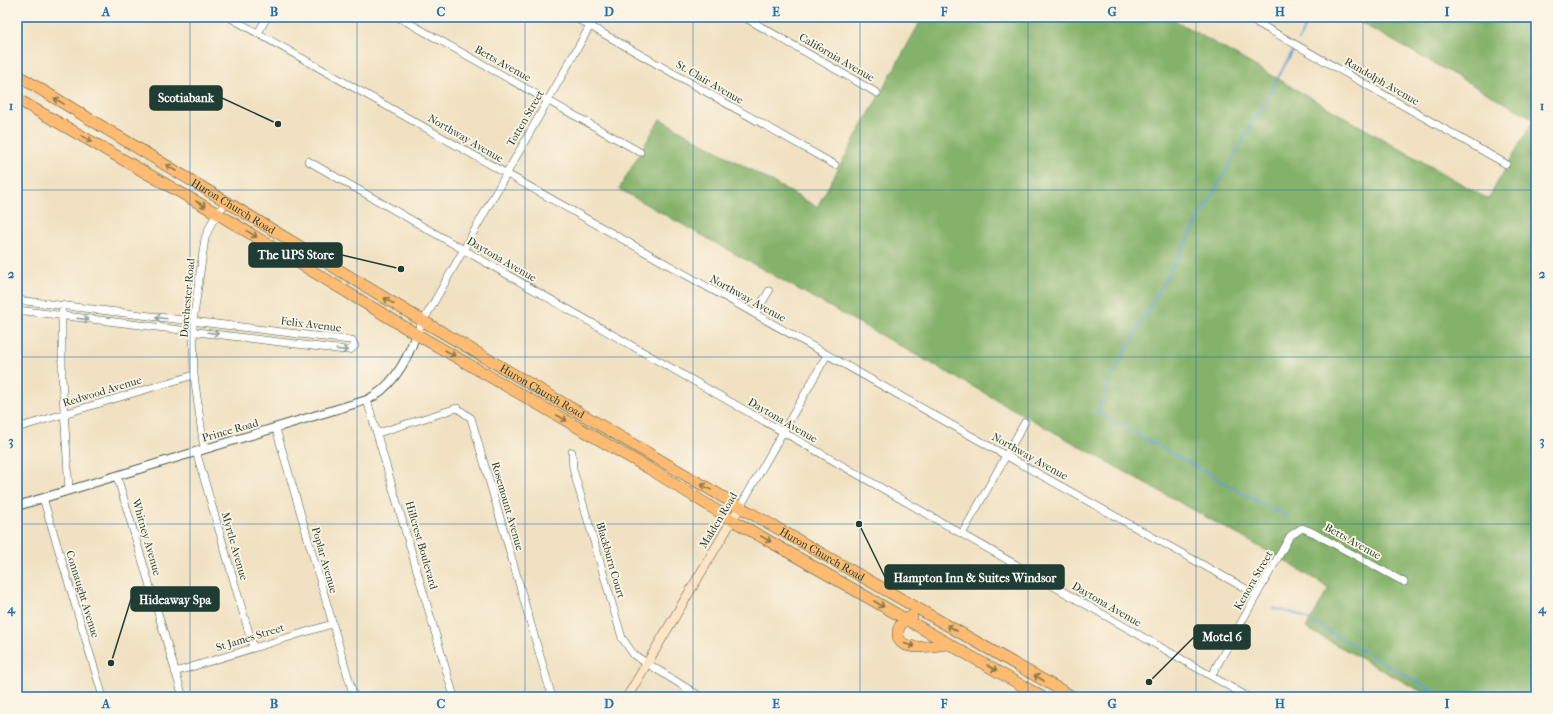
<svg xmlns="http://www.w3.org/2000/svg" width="1553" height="714" font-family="'IM FELL French Canon',serif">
<rect width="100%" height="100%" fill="#fcf5e5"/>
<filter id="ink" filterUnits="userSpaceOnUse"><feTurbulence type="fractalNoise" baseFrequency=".025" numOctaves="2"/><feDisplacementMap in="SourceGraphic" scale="8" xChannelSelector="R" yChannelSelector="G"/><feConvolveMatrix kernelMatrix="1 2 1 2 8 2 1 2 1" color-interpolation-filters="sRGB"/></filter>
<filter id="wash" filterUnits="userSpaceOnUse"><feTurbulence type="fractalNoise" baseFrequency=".012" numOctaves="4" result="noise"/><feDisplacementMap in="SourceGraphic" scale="16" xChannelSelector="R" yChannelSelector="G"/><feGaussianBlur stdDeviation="0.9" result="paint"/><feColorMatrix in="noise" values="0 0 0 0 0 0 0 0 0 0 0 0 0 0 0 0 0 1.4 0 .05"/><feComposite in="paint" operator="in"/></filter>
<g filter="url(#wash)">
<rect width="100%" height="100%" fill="#f1e1c2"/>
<path fill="#85b26a" stroke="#52784f" d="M923,17h246l319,182 46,-80 -184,-102h186v680h-105l-125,-69 23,-40 -44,-27 -666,-372 41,-70 157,88z"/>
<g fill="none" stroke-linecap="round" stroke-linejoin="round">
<path stroke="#65a0d5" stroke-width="2" d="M1299,40l10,-23
M1290,519l-193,-107 17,-40 180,-323
M1273,608l27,7 144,82"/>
</g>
</g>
<g filter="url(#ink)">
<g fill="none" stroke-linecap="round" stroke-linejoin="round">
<g stroke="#3e5649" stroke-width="8">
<path id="minor" d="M229,17l783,442 245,136
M398,17l242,135
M574,17l261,148
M744,17l133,76
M912,17l4,2
M1247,17l259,147
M258,33l9,-16
M308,161l940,536
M17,300l332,40h3l3,6 -5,4h-5l-328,-40
M62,312v66l7,112
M755,314l14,-23
M416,334l179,-317
M367,400l87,297
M17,428l177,-53
M276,429l78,268
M378,433l79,-25 14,10 81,279
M204,449l-10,-74 -1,-53 12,-84 7,-16 14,-20
M196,451l57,196
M572,452l1,17 49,169 12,17 67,42
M117,476l66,221
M43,498l60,199
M740,507l87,-152
M962,534l63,-112
M175,672l157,-48
M1211,676l79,-140 12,-8 10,4 92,50"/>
</g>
<g stroke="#3e5649" stroke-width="10">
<path id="tertiary" d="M17,506l350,-106c26,-13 40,-39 49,-66"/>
</g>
<g stroke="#3e5649" stroke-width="10">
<path id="secondary" d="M627,697l113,-190"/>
</g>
<g stroke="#3e5649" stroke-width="12">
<g id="trunk">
<path id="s1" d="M17,75l406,246 317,186 333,190"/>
<path d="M17,99l201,115 198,120 234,135 82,51 310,177"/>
<path d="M912,616c-8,5 -15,9 -14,19 1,19 39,10 50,9"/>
</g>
</g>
<use href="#minor" stroke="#fff" stroke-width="7"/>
<use href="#tertiary" stroke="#fff" stroke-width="8"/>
<use href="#secondary" stroke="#ffe4c6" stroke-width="9"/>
<use href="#trunk" stroke="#febb71" stroke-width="11"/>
</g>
<defs><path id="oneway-shaft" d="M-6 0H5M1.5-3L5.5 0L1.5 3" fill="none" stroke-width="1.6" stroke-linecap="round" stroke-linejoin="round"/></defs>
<g stroke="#83764f">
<use href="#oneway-shaft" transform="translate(59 101) rotate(-149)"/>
<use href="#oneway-shaft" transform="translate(87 139) rotate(30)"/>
<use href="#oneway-shaft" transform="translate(171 168) rotate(-149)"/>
<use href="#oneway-shaft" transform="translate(201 204) rotate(30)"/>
<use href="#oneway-shaft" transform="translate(252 234) rotate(31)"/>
<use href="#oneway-shaft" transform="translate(389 301) rotate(-149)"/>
<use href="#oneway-shaft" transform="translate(450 353) rotate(30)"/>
<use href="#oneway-shaft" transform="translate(562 418) rotate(30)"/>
<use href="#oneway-shaft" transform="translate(706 487) rotate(-149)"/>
<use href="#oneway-shaft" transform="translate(766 539) rotate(30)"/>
<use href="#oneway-shaft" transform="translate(879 604) rotate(30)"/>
<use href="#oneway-shaft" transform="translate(952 628) rotate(-150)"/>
<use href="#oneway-shaft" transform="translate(909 645) rotate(16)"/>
<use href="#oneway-shaft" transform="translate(992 668) rotate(30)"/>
<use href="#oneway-shaft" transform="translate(1039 678) rotate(-150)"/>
</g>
<g stroke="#8f9e9a">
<use href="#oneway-shaft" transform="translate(161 318) rotate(-173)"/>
<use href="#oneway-shaft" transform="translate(83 319) rotate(6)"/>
<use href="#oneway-shaft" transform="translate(213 333) rotate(7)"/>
<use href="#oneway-shaft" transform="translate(342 350) rotate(6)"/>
</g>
</g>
<path fill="none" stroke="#1f6fb2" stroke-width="1" stroke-opacity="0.55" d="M190,17v680M357,17v680M525,17v680M693,17v680M860,17v680M1028,17v680M1196,17v680M1363,17v680M17,190h1519M17,357h1519M17,524h1519"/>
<g text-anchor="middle" stroke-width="3.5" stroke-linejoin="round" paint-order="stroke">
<g font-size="11" fill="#1f3d34" stroke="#fcf5e5">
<text transform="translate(837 57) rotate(30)" y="4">California Avenue</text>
<text transform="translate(503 63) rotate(29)" y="4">Betts Avenue</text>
<text transform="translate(1382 81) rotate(30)" y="4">Randolph Avenue</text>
<text transform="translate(710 82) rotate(30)" y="4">St. Clair Avenue</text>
<text transform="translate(525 118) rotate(-60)" y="4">Totten Street</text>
<text transform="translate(466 138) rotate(30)" y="4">Northway Avenue</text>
<text dy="4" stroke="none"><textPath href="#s1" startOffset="253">Huron Church Road</textPath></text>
<text transform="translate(502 259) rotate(30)" y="4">Daytona Avenue</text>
<text transform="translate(187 298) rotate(-85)" y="4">Dorchester Road</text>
<text transform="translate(748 298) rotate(29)" y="4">Northway Avenue</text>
<text transform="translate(311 324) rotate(7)" y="4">Felix Avenue</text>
<text dy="4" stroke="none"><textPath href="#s1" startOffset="613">Huron Church Road</textPath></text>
<text transform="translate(102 391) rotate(-17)" y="4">Redwood Avenue</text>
<text transform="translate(783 420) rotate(30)" y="4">Daytona Avenue</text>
<text transform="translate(230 430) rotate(-16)" y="4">Prince Road</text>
<text transform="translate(1030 456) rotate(29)" y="4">Northway Avenue</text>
<text transform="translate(508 506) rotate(74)" y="4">Rosemount Avenue</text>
<text transform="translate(718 520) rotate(-59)" y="4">Malden Road</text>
<text transform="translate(147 537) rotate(74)" y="4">Whitney Avenue</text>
<text transform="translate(1353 541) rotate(29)" y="4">Betts Avenue</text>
<text transform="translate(422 545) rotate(74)" y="4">Hillcrest Boulevard</text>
<text transform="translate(235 546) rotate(74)" y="4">Myrtle Avenue</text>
<text dy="4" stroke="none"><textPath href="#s1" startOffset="937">Huron Church Road</textPath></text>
<text transform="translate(325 560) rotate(74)" y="4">Poplar Avenue</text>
<text transform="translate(611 560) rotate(74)" y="4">Blackburn Court</text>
<text transform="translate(1253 580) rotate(-60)" y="4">Kenora Street</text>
<text transform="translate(83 594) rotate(73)" y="4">Connaught Avenue</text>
<text transform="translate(1107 604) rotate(30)" y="4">Daytona Avenue</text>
<text transform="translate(250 637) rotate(-17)" y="4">St James Street</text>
</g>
</g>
<path fill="none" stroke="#1f3d34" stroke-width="1.5" d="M278 124L222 98M401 269L342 255M859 524L885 577M111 663L131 599M1149 682L1194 637"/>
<g fill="#1f3d34" stroke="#fcf5e5" stroke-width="1.5">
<circle cx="278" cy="124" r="4"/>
<circle cx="401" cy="269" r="4"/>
<circle cx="859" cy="524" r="4"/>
<circle cx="111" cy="663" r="4"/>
<circle cx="1149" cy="682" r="4"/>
</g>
<g fill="#1f3d34" stroke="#1f3d34" stroke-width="1.5">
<rect x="150" y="86" width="72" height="24" rx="4"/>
<rect x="249" y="243" width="93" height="24" rx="4"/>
<rect x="885" y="565" width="179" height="24" rx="4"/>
<rect x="131" y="587" width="88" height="24" rx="4"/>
<rect x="1194" y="625" width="56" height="24" rx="4"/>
</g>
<g font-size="12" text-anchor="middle" font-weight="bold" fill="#fff">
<text x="186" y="102">Scotiabank</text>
<text x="296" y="259">The UPS Store</text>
<text x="975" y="582">Hampton Inn &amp; Suites Windsor</text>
<text x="175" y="604">Hideaway Spa</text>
<text x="1222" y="641">Motel 6</text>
</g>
<rect width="1553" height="714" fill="none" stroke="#fcf5e5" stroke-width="44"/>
<rect x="22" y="22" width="1509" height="670" fill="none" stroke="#1f6fb2" stroke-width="1.5"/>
<g font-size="13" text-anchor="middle" font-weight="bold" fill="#1f6fb2">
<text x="106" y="16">A</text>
<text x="274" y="16">B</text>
<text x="441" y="16">C</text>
<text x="609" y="16">D</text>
<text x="776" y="16">E</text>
<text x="944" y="16">F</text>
<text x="1112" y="16">G</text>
<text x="1280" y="16">H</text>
<text x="1447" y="16">I</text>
<text x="11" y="110">1</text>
<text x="1542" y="110">1</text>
<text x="11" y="278">2</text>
<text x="1542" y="278">2</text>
<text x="11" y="445">3</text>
<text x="1542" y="445">3</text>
<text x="11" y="613">4</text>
<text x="1542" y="613">4</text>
<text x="106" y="708">A</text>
<text x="274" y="708">B</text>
<text x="441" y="708">C</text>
<text x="609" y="708">D</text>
<text x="776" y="708">E</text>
<text x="944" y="708">F</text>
<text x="1112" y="708">G</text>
<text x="1280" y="708">H</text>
<text x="1447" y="708">I</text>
</g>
</svg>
